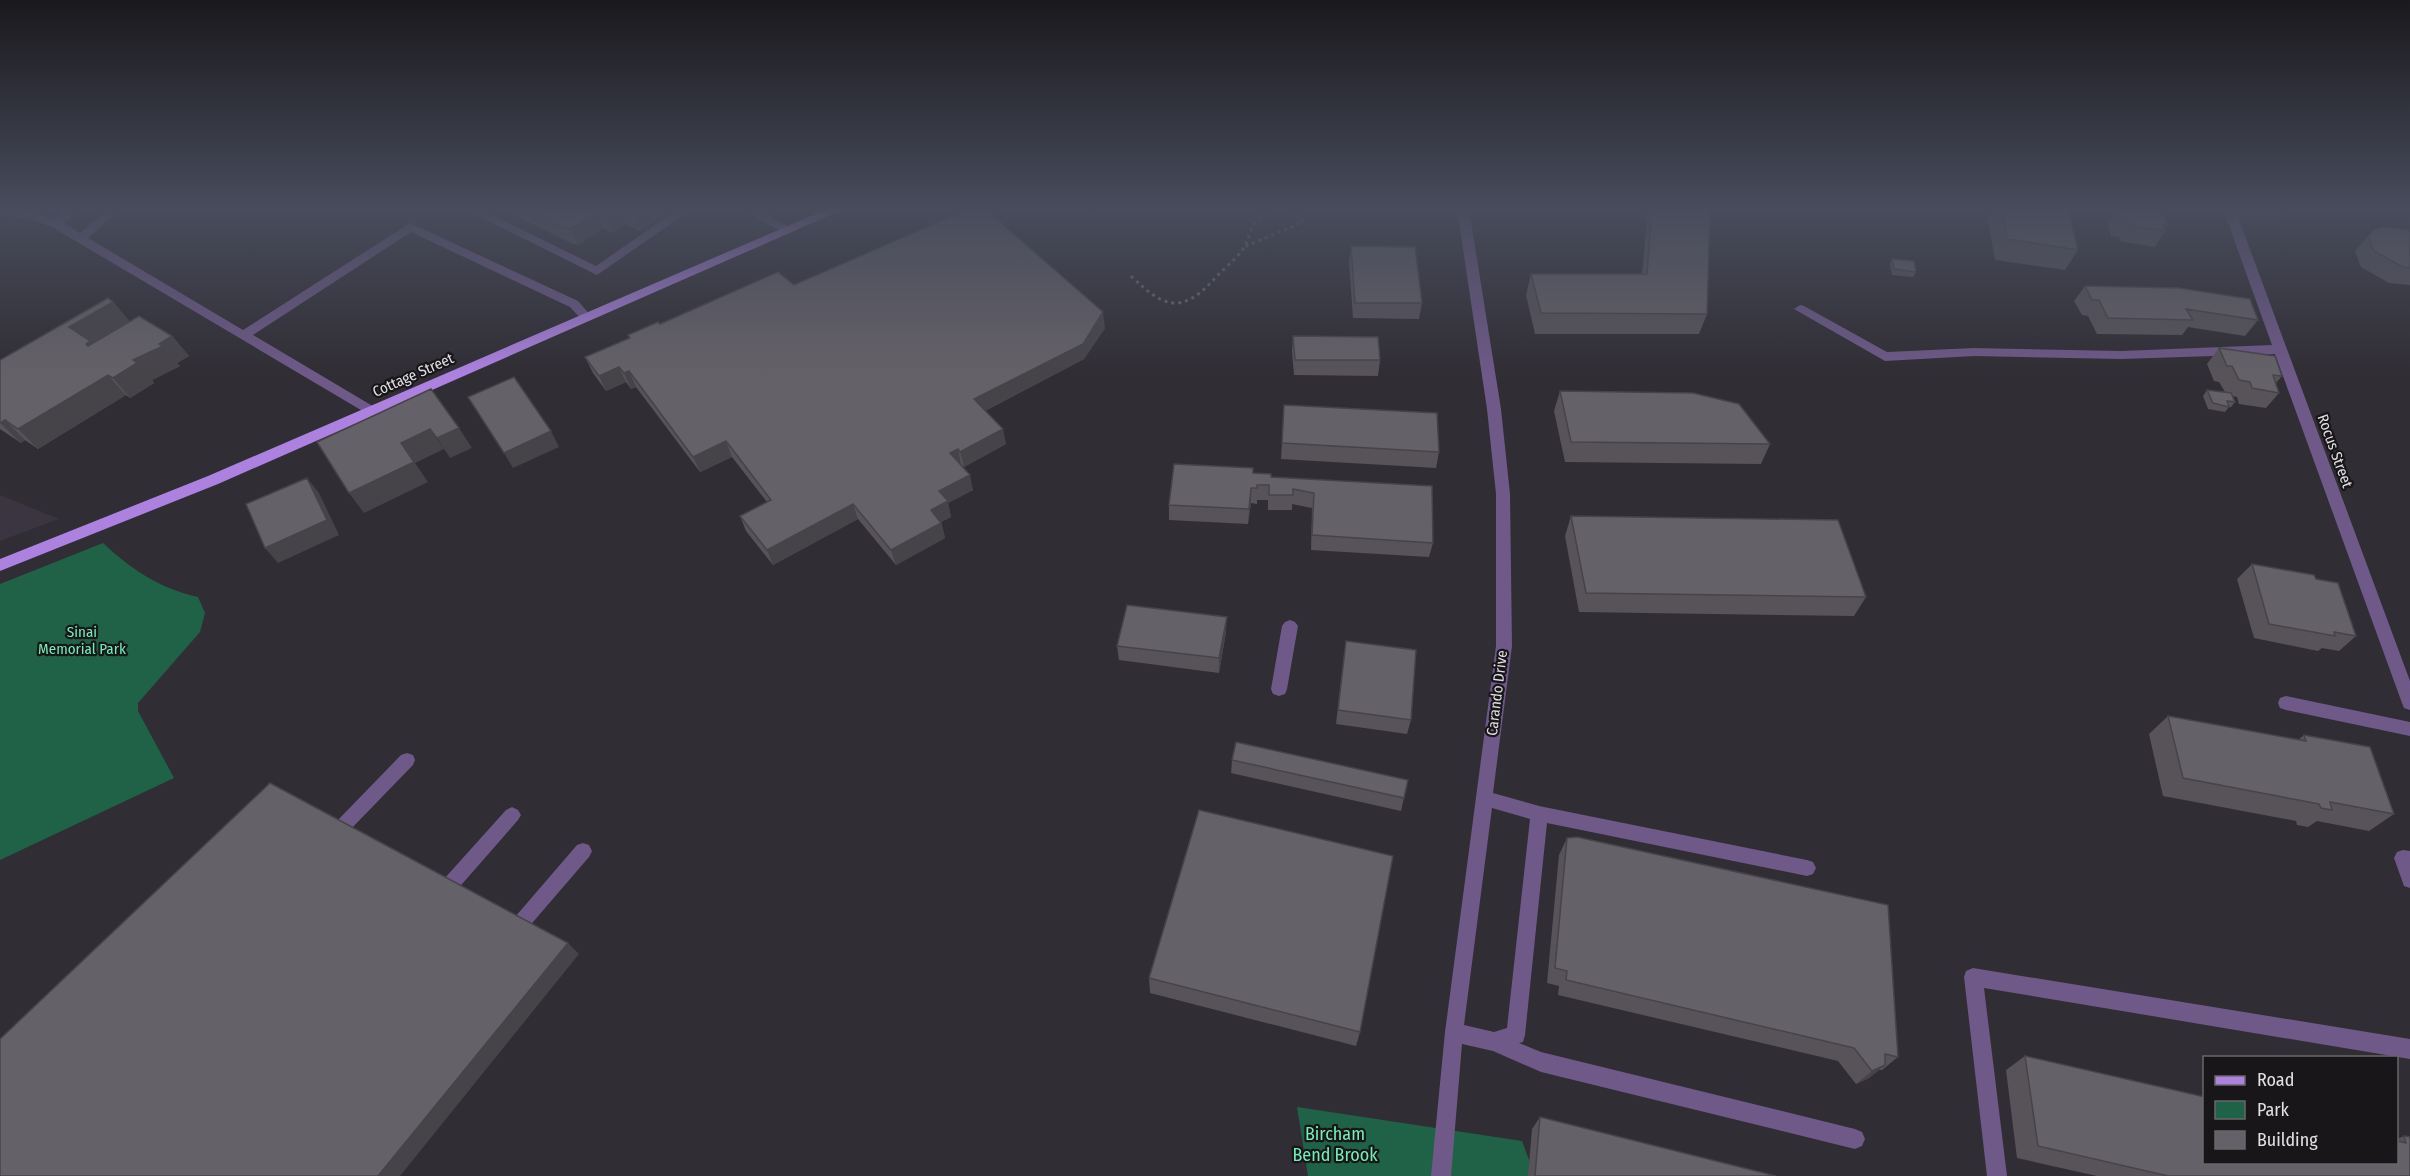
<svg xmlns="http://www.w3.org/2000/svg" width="2410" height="1176" font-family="'Fira Sans Condensed',sans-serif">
<rect width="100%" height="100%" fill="#302d34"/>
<path fill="#3a3541" d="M0,495l59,24 -59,22z"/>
<path fill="#1f6247" d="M103,543c29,27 56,45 95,54l7,16 -5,19 -62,71v8l36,67 -174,82v-276z
M1297,1107l225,34 13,35h-227z"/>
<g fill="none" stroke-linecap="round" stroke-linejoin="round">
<path stroke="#69676d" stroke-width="3" stroke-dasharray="3 4" stroke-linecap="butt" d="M1131,276c35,34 52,38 86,0 9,-9 19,-17 26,-27 6,-9 7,-21 14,-29 10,-9 23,-10 35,-10l11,12 -59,25"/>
<path fill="#6e5988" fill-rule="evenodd" d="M0,209l31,3 23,7 12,-10h13l-15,14 16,10 28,-24h13l-33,29 155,92 167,-107 168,78 14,16 -2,3h-8l-12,-13 -159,-75 -158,103 123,73 2,3 -7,5 -319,-189 -23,-8 -29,-4z
M464,209h16l116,57 82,-57h14l-95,66z
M741,209h16l37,21 -2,3h-8z
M1457,209h12l32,200 9,85 2,152 -19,147 46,13 268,54 6,2 3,6 -3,6 -6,2 -260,-53 -22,212 -2,7 -4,1 22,9 314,77 7,3 3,7 -3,7 -7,3 -314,-77 -48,-21 -31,-7 -11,132h-20l14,-144 51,-386v-152l-9,-85zM1492,808l38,11 -23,209 -13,4 -30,-7z
M2223,209h73l-20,8h-38l172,464v29l-6,-2 -2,-5 -127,-349 -154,5 -147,-3 -89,5 -91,-52 6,-4 4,1 83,46 87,-4 147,3 151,-6z
M1290,620l5,2 3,4 -11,63 -2,5 -6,2 -6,-2 -2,-5 11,-63 3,-4z
M2286,696l124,26v14l-124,-26 -6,-2 -2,-5 2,-5z
M407,753l6,2 2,5 -2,5 -65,67 -6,3 -6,-3 -3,-5 3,-5 65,-67z
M512,807l6,3 3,5 -3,5 -62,71 -6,2 -6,-2 -3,-6 3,-6 62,-69z
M583,843l6,2 3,6 -3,6 -62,72 -6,2 -6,-2 -3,-6 3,-6 62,-72z
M2403,850l7,1v37l-6,-2 -10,-28 3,-6z
M1973,968l437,71v20l-426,-71 23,188h-20l-23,-199 2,-6z"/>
<path fill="#ac81e0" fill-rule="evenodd" d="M827,209h17l-626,275 -218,87v-12l208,-83z"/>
</g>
<path fill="#575359" d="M502,209h170l-32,22 -15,-7 -13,9 -9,-5 -25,17 -7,-2z
M1090,209h17l-11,6z
M1648,209h62l-3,105 -8,20h-164l-9,-39 5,-21h111z
M1986,209h82l10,41 -13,20 -70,-10z
M2113,209h51l-2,4 6,12 -3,5v1l-10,16 -35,-6 -1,-4 -8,-1 -3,-11 7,-10z
M2410,230v55l-21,-2 -28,-16 -6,-16 13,-15z
M1351,246l71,57 -3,16 -66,-1 -4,-57z
M1892,259l24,13 -3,5 -21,-2 -2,-11z
M794,285l311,43 -21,31 -99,52 21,33 -42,23 -3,-2 12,25 -25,13 3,14 -10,5 4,16 -49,27 -38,-46 -85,46 -27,-34 -6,-15 27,-14 -35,-45 -32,15 -64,-85 -5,2 -5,-7 -20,9 -13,-18 -8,-16 44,-19 -1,-3 32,-11z
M2085,286l173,34 -13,16 -57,-9 -6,8 -85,-1 -9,-18 -6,-1 -8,-14z
M113,302l17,20 42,14 17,20 -12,7 3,3 -28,14 2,3 -24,15 -4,-3 -88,54 -13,-9 -4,3 -21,-14v-69z
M1293,336l87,24 -2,16 -84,-1 -2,-24z
M2219,348l63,28 -6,7 3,10 -13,15 -27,-4 -2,-7 -4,-1 2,6 -4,5h-2l-4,5 -17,-3 -5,-13 4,-6 18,2 -6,-10 -5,-1 -7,-17z
M1560,391l210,53 -9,20 -196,-2 -11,-51z
M1284,405l155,47 -3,16 -155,-9z
M1253,473l18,4 161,9 1,57 -4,14 -118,-7 1,-42 -20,-4v6h-24v-10h-11v4l-6,-1 -3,21 -79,-4v-15z
M1571,516l295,81 -12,19 -275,-4 -14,-76z
M2252,564l64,15 40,57 -17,15 -17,-3 -4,3 -64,-13 -17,-59z
M1226,632l-7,41 -100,-13 -2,-14z
M1344,655l67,65 -4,14 -71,-10z
M2168,716l130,24 6,-5 90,79 -25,17 -52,-10 -9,6 -11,-2 -1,-4 -133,-25 -14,-62z
M1232,760l172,38 -3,13 -170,-38z
M1567,838l331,219 -16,13h-3l-10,8 -13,6 -18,-23 -280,-66 1,-9 -12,-3 12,-128z
M1149,978l211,54 -4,14 -206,-53z
M2025,1056l372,106v-23l7,-3 6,1v39h-313l-80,-18 -11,-88z
M1540,1117l236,59h-248l4,-47z"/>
<path fill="#474449" d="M617,209h1l7,15 -13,9 -7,-16z
M644,209h28l-32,22 -6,-15z
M1096,209h11l-11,6z
M596,213l7,15 -25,17 -7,-16z
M113,302l17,20 -26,42 -35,-37z
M1103,312l2,16 -21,31 -107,56 -3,-16z
M172,336l17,20 -12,7 3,3 -28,14 2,3 -24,15 -17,-20 20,-18z
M619,367l7,15 -20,9 -7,-15z
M629,371l7,16 -5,2 -7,-16z
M108,375l18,20 -88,54 -20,-20z
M5,420l20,20 -4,3 -21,-20z
M459,428l13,20 -22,10 -13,-20z
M430,429l14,20 -29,14 13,19 -64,31 -15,-20 52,-50z
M1003,429l3,15 -42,23 -4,-15z
M551,431l8,16 -46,21 -9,-15z
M726,441l6,16 -32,15 -7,-15z
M958,449l3,15 -8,5 -3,-16z
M970,475l3,15 -25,13 3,14 -17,8 -3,-15 8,-19z
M307,478l12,15 20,42 -61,28 -13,-15z
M1251,488v15l-3,21 1,-15z
M853,504l5,15 -85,46 -6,-15z
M941,523l4,15 -49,27 -5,-15z
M1227,617l-1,15 -7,41v-15z
M568,943l11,11 -179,222h-22z
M1885,1065l-16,13 -13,6 16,-13z"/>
<path fill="#656168" stroke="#474449" stroke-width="1.5" d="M526,209h91l-12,8 -9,-4 -25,16 -7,-1z
M620,209h24l-10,7z
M968,209h17l118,103 -20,32 -109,55 29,30 -43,23 -2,-3 -8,4 20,22 -31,16 9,10 -17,9 10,13 -50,27 -38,-46 -86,46 -27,-34 31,-16 -45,-59 -33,16 -64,-86 -5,2 -5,-6 -20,9 -14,-19 45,-19 -2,-3 30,-13 2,2 118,-52 16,13z
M1652,209h58l-3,105 -166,-1 -10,-39h116z
M2002,209h66l10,41 -71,-11z
M2127,209h33l8,16h-5l2,6 -35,-5 -1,-4 -8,-1 -3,-11 10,1z
M2383,227l27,3v38l-7,-1 -29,-16 -6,-15 7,-7z
M1351,246l64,1 7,56h-67z
M1892,259l22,2 2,11 -22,-3z
M2085,286l94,2 71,11 8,21 -72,-11 7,11 -85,-2 -9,-18h-7z
M108,298l5,4 -44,25 21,14 -4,3 2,2 51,-30 33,20 -13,8 4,2 -30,14 4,3 -24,15 -5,-3 -90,54 -13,-9 -5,3v-63z
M1293,336l85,1 2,23h-85z
M2219,348l56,8 7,20 -9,-1 6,18 -27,-5 -2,-6 -11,-2 -7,-14h-5z
M514,377l37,54 -47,22 -36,-56z
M431,389l28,39 -22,10 -7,-9 -29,14 13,19 -65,31 -32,-51z
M2207,390l24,3 4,9 -8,-1 2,6 -16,-4z
M1560,391l133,2 46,11 31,40 -199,-2z
M1284,405l153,8 2,39 -157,-9z
M1174,464l79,4v5l18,1v3l161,9 1,57 -121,-8 2,-42 -21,-4v6h-24v-10h-12v3h-6l-2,21 -80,-4z
M307,478l20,42 -62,28 -19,-44z
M1571,516l267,4 28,77 -280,-4z
M2252,564l62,11 2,4 22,4 18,53 -22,-4 1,4 -66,-12z
M1127,605l100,12 -8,41 -102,-12z
M1346,641l70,9 -5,70 -73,-10z
M2168,716l138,25 -2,-6 66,12 24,67 -64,-12 2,8 -11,-2 -2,-4 -136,-26z
M1236,742l172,38 -4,18 -172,-38z
M270,783l298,160 -190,233h-378v-137z
M1199,810l194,46 -33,176 -211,-54z
M1577,837l311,68 10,152 -13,-3v11l-13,6 -18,-23 -288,-68 1,-9 -12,-3 12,-130z
M2025,1056l180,41v65h192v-21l9,2 -2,-7 6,1v39h-242l-130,-30z
M1540,1117l236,59h-241z"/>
<linearGradient id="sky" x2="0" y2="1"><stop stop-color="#1a191d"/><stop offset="0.56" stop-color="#484c5c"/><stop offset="1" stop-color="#484c5c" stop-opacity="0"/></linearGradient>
<rect width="2410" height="374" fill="url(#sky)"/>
<g text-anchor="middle" stroke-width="4.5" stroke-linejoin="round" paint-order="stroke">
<g font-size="15" fill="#e2e0e4" stroke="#181619">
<text transform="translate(413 375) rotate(-24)" y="5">Cottage Street</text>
<text transform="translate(2335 451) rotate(70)" y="5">Rocus Street</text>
<text transform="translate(1497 693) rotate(-83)" y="5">Carando Drive</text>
</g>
<g font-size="15" fill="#72eeb8" stroke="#181619">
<text x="82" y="637">Sinai<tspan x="82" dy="17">Memorial Park</tspan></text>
</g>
<g font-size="18" fill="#72eeb8" stroke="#181619">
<text x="1335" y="1140">Bircham<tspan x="1335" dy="21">Bend Brook</tspan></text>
</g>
</g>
<rect x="2203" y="1056" width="195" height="108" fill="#181619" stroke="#69676a" stroke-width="1.5"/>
<rect x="2215" y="1076" width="30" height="9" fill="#ac81e0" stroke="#69676a" stroke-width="1.5"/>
<text x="2257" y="1086" font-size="18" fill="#e2e0e4">Road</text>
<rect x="2215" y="1101" width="30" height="18" fill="#1f6247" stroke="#69676a" stroke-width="1.5"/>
<text x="2257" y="1116" font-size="18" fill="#e2e0e4">Park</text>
<rect x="2215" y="1131" width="30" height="18" fill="#656168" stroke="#69676a" stroke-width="1.5"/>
<text x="2257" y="1146" font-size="18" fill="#e2e0e4">Building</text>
</svg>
